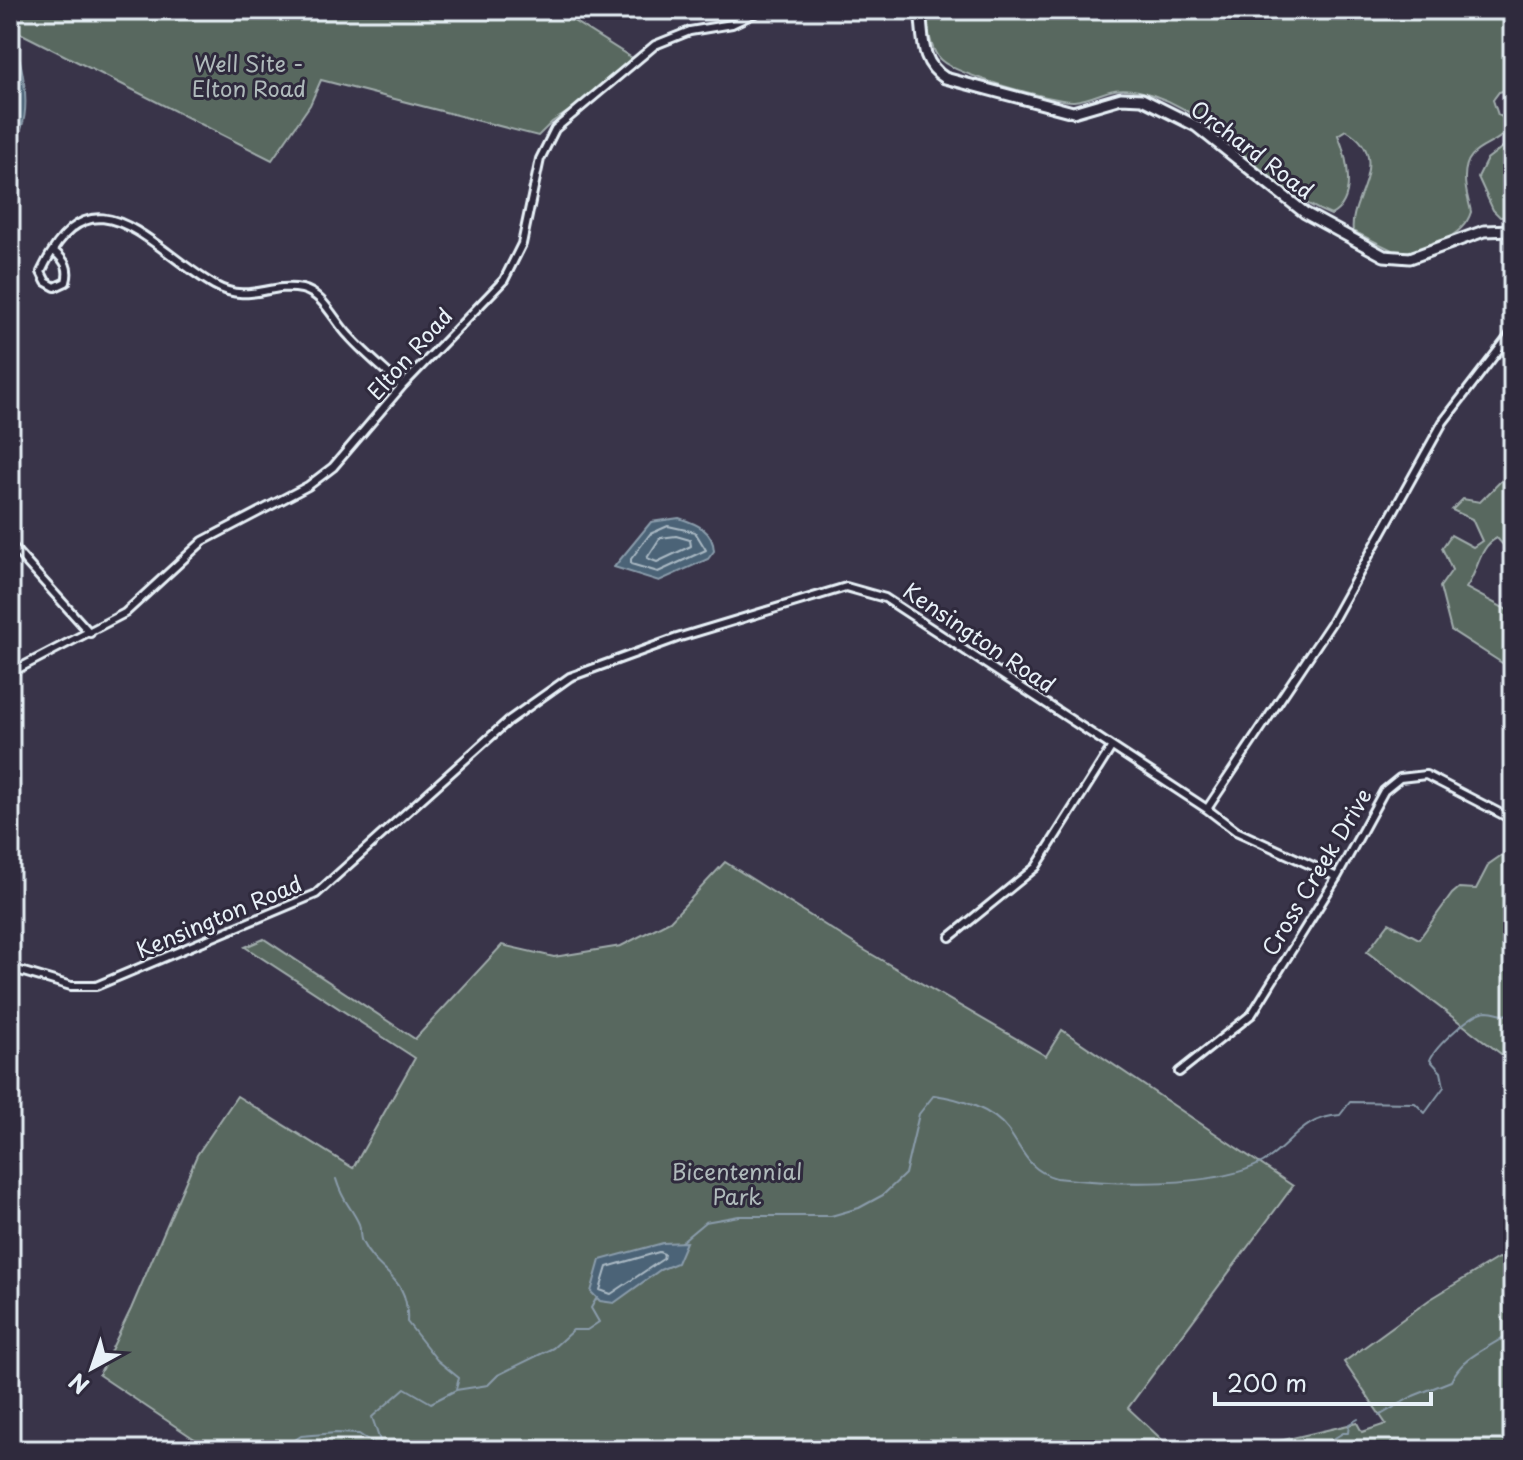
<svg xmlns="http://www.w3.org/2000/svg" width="1523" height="1460" font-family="'Playpen Sans',sans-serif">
<rect width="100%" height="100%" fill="#393449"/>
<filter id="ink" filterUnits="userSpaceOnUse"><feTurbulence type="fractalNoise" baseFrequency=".0125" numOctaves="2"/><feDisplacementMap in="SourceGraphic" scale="16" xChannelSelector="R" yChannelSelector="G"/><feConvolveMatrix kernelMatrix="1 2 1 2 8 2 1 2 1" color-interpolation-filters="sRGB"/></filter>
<g filter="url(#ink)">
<path fill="#59685f" stroke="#a0acac" stroke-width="2" d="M10,10h546l76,48 -35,35 -45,29 -14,14 -217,-56 -11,25 -38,55 -254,-128z
M927,10h586v79l-14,3 -6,8 5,15 13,6c-8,30 -47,18 -46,58 0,12 4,22 6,33 -8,27 -47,38 -73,41l-45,-22c-5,-31 42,-73 -7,-101l-8,5c9,22 20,66 -7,80 -73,-29 -114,-106 -192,-124 -32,-7 -39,8 -65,10 -21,1 -126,-28 -136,-44 -9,-13 -11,-32 -11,-47z
M1513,139v77l-13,1 -7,-7 -15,-33 9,-18z
M1513,469v76l-9,1 -7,-8c-18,8 -19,34 -31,50l47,25v57l-62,-40 -11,-43 12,-17 -10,-22 9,-13 22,12 9,-6 -10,-22 -20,-9 11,-11 17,3z
M1509,850l4,1v29l-6,30 6,9v144l-146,-111 22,-29 30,16 33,-45 7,-6 17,1 13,-25z
M725,862l141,89 180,105 16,-26 231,156 -165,222 45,42h-962l-112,-75 32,-66 66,-154 40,-59 116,72 62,-110 -170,-111 19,-8 151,100 87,-94 52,12 67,-11 49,-25z
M1513,1253v197h-273l117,-27 5,9 24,-8 -42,-62 85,-62 69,-42 10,2z"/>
<path fill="#4c6477" stroke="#8a9cab" stroke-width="2" d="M10,57l10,4c6,26 12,65 -10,84z
M679,518c18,6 34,12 35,33l-6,8 -49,22 -45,-14 37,-45z
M686,1242l-9,21 -17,7 -46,33 -14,-2 -9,-9 9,-32 63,-17z"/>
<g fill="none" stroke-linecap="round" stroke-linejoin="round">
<path stroke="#aab9c4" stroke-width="2" d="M668,526l27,6 11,18 -48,22 -27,-8v-5l19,-25z
M676,536l14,4 1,6 -34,16 -10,-4 13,-20z
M659,1252l5,2 -1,5 -52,35 -11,-4 7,-23z"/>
<path stroke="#8a9cab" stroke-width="2" d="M336,1179c7,24 15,27 23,45 2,5 0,13 3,18 16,33 48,33 45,80l30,38 22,18 -3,11
M681,1242l24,-20 34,-6h92l28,-8 24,-13 22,-21 14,-60 15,-19c24,3 59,14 74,35 16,22 20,40 48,48 54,6 159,11 207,-16 27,-15 38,-45 77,-47l10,-13 65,1 10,10 19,-26 -3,-15 -11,-12c5,-13 42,-48 57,-49 6,0 14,3 20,4l6,-3
M1379,1416l34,-20 38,-15c13,-28 42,-33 62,-51
M280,1450l21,-14 35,-3 23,1 15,10h7l-9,-27 33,-29 26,15 25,-13 32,-5 10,-10 55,-27 20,-18h14l12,-8 -8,-14 5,-9
M1315,1450l28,-17h5l1,-9 9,-5"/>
<g stroke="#e8f1f8" stroke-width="12">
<path id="street" d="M55,252c10,9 15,16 11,30l-11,5 -9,-5 -5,-10c51,-109 107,-25 173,13 36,20 54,-3 88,4 22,5 32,32 47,47 16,18 36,34 53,50
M10,544l80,89
M10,673l115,-60 78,-72 105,-55 25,-19 69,-81 102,-106 18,-36 18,-85 15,-30 100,-84 35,-14 42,-7 29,-14
M1207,809l29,22 101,46
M950,937l86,-70 75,-119
M10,968l61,18h25l220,-92 192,-173 62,-44 107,-39 169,-51 39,11 322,211 125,-187 111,-200 70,-91
M1179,1072l73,-58 85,-137 47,-86 16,-13 26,-3 87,45"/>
</g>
<g stroke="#e8f1f8" stroke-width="15">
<path id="secondary" d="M920,10c4,26 -1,52 25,68l128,34 48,-14 21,1 54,27 109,87 79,43 26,2 74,-27 29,-1"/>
</g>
<use href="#street" stroke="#2f2a3d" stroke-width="6"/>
<use href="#secondary" stroke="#2f2a3d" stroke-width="9"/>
</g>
</g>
<g text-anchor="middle" stroke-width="6" stroke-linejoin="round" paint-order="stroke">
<g font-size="22" fill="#afbabb" stroke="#2f2a3d">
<text x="249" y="72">Well Site -<tspan x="249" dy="25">Elton Road</tspan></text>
<text x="737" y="1180">Bicentennial<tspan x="737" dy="25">Park</tspan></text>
</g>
<g font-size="22" fill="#e8f1f8" stroke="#2f2a3d">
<text transform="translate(1252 150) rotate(37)" y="8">Orchard Road</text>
<text transform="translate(410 354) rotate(-48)" y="8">Elton Road</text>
<text transform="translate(979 638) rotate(34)" y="8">Kensington Road</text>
<text transform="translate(1317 872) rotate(-59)" y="8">Cross Creek Drive</text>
<text transform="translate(219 917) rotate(-23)" y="8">Kensington Road</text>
</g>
</g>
<rect width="1523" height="1460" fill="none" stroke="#2f2a3d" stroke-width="40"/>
<rect x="20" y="20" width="1483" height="1420" fill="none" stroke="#e8f1f8" stroke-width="3" filter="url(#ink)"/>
<g transform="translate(92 1368) rotate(220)" stroke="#2f2a3d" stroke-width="6" paint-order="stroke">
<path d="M0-6L14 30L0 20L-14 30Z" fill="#e8f1f8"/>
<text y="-12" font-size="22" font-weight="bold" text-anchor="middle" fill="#e8f1f8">N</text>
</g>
<path d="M1215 1392v12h216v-12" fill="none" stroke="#e8f1f8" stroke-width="4"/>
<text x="1227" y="1392" font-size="24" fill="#e8f1f8" stroke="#2f2a3d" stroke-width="6" paint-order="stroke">200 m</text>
</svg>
